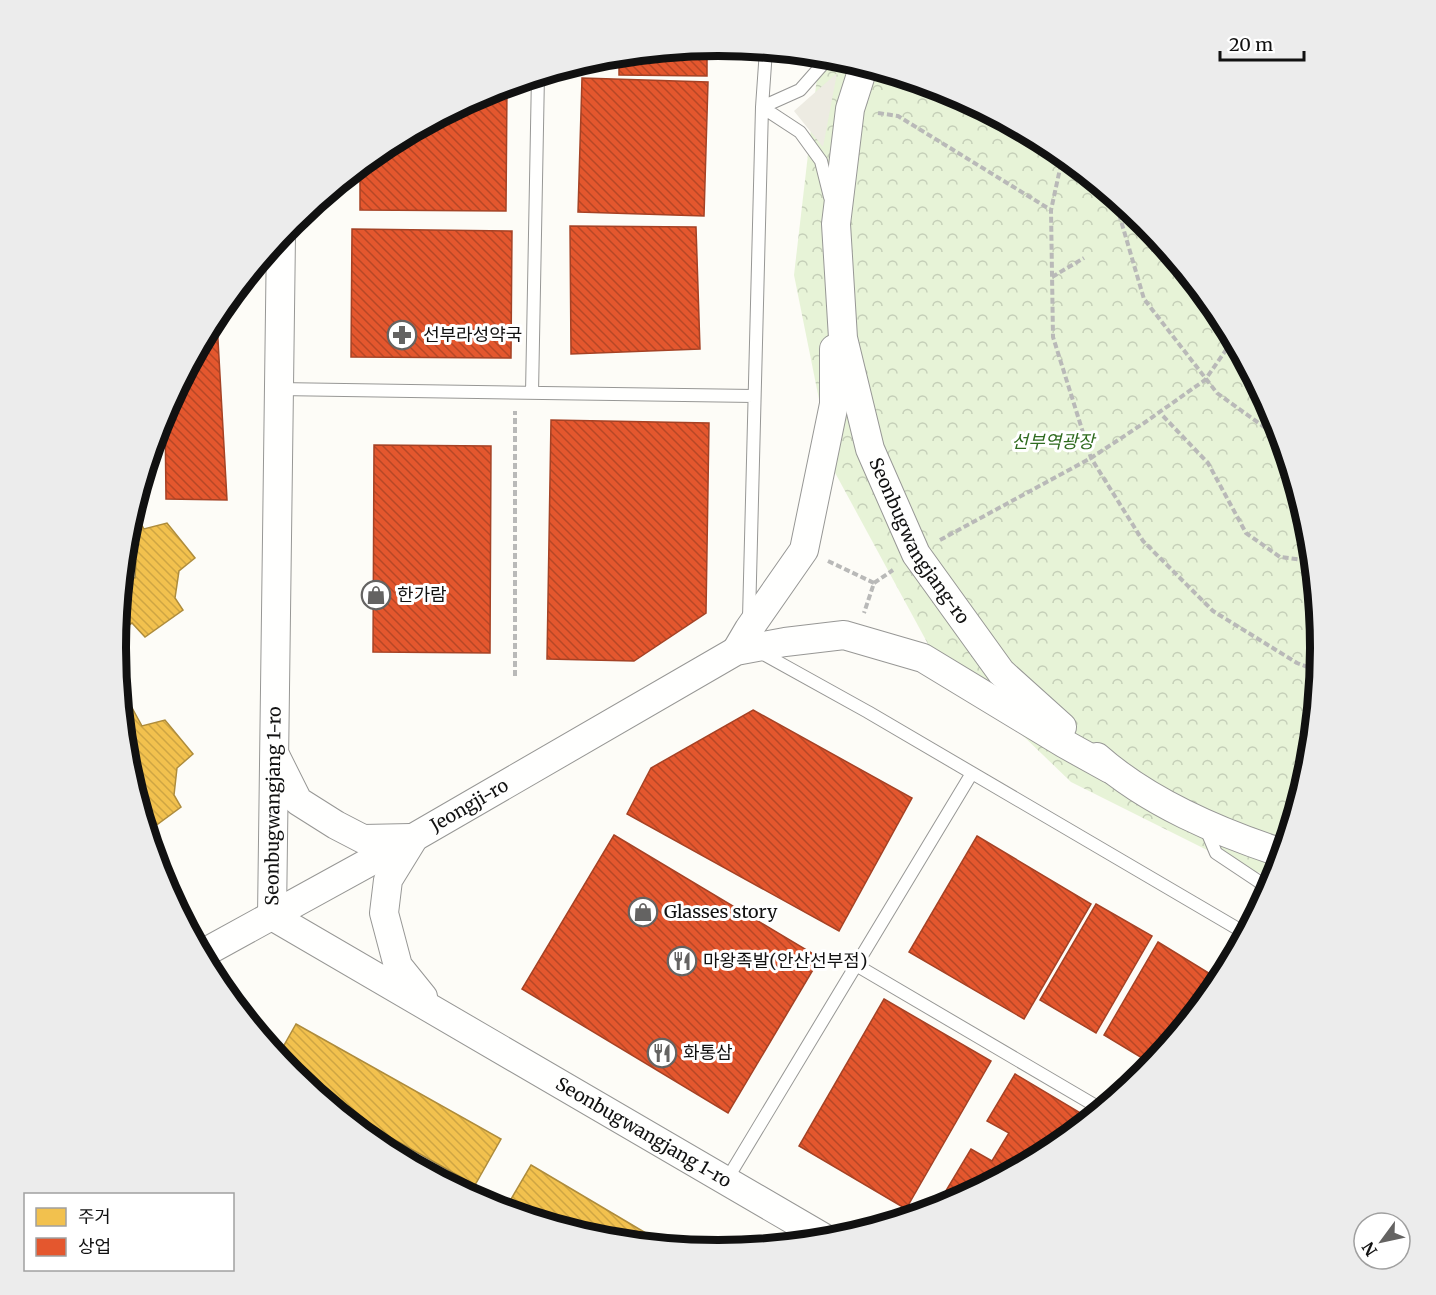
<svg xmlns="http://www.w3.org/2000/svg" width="1436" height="1295" font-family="Merriweather,'Noto Sans KR',serif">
<defs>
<pattern id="park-crowns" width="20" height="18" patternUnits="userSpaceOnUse" patternTransform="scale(1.5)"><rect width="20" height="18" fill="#e7f3d7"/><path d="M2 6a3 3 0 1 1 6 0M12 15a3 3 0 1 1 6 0" fill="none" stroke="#c5cfb8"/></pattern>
<pattern id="homes-back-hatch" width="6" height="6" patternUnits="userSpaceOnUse" patternTransform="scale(1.5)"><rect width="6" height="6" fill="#f2c14e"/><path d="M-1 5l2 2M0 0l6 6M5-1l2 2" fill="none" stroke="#cea543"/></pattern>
<pattern id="shops-back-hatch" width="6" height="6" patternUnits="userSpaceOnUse" patternTransform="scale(1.5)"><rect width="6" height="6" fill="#e4572e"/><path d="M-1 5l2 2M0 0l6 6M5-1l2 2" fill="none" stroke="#b74726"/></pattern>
</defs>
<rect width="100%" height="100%" fill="#fdfcf7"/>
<path fill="url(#park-crowns)" d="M826,56l10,1 113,34 104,56 91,75 75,91 56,104 34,113 11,118 -11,117 -33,110 -27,-4 -178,-89 -143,-138 -95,-175 -39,-194 23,-198z"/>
<path fill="#edebe2" d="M837,73l-14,74 -29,-36z"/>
<path fill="url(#homes-back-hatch)" stroke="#ae8c3c" stroke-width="1.5" d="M133,509l11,20 23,-6 28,35 -16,13 -4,27 8,12 -38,27 -13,-14 -15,9 5,-55 13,1 1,-16 -12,-1 3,-31z
M125,695l17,31 23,-6 28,34 -16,14 -3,27 7,12 -34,25 -17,-57h4l1,-15 -9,-1 -6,-62z
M296,1024l205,115 -26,46 -151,-85 -32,-27 -14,-17z
M531,1165l135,80 -66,-7 -80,-24 -13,-8z"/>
<path fill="url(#shops-back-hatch)" stroke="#a54225" stroke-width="1.5" d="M707,46v30l-88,-1v-20z
M582,78l126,4 -4,134 -126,-4z
M507,86l-1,125 -146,-1v-44l24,-20 104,-55z
M570,226l126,1 4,122 -129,5z
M352,229l160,2 -1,127 -160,-1z
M214,319l3,3 10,178 -61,-1 -1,-89z
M551,420l158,3 -3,190 -72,48 -87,-2z
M374,445l117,1 -1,207 -117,-1z
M753,710l159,88 -73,133 -212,-117 24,-46z
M614,835l206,123 -92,155 -206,-124z
M977,836l114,68 -67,115 -115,-67z
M1096,904l56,32 -56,97 -56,-33z
M1158,942l54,33 -30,52 -30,37 -48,-29z
M884,999l107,62 -85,148 -107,-63z
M1015,1074l74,44 -37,31 -103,55 -8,-5 30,-50 21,12 17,-28 -22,-12z"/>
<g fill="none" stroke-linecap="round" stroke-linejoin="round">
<g stroke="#979795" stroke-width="14">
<path id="service" d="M762,107l38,25 21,29 9,36
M762,107l38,-17 30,-34
M278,389l476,7
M532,393l6,-318
M749,618l13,-511 4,-57
M758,651l110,61 377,221
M1206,829l10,24 42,28 10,9
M856,965l245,144
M726,1181l246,-408"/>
</g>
<g stroke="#979795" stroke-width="30">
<g id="tertiary">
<path id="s1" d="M864,65l-14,44 -14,115 7,114 27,111 46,105 85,118 61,55"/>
<path d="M736,651l13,-22 55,-79 30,-146v-55"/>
<path d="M276,757l22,44 38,24 27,14 48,-1"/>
<path d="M1097,757c52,46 121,75 185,96"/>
<path d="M412,841l-24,39 -4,33 14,53 25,31"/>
<path id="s2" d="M272,916l9,-681"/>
<path id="s3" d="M272,916l554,323"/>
<path id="s4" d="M202,954l211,-116 323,-187 49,-9 59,-7 79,23 142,86 45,25"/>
</g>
</g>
<path stroke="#b9b9b8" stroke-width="4" stroke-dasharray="6 3" stroke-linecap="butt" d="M878,113l20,3 153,94
M1063,155l-12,55 2,127 38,121 52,83 70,70 84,52 21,8
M1114,197l30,102 73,94 64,46
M1052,277l32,-19
M1163,416l45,47 38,70 34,24 32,4
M940,540l151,-82 53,-35 61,-43 28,-40
M828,561l46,22 -10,30
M874,583l19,-13
M515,676v-265"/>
<use href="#service" stroke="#fffffe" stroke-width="12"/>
<use href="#tertiary" stroke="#fffffe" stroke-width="28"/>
</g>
<defs>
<g id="pharmacy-ring" transform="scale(1.5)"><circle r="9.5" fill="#fff" stroke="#646362" stroke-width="1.5"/><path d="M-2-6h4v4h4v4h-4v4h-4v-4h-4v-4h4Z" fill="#646362"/></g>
<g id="shop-ring" transform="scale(1.5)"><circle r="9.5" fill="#fff" stroke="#646362" stroke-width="1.5"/><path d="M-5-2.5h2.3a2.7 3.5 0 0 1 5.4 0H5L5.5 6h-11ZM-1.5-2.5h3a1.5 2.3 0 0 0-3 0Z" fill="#646362"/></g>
<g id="restaurant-ring" transform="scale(1.5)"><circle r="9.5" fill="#fff" stroke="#646362" stroke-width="1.5"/><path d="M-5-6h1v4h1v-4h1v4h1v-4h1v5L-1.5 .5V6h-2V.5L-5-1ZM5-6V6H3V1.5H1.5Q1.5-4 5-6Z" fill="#646362"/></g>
</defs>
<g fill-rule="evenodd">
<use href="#pharmacy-ring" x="402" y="335"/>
<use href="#shop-ring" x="376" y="595"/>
<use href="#shop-ring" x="643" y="912"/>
<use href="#restaurant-ring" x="682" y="961"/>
<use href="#restaurant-ring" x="662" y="1053"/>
</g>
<g text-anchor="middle" stroke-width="6" stroke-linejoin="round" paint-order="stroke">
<g font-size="18" fill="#111" stroke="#fff" text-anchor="start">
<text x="423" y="341">선부라성약국</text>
<text x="397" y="601">한가람</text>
<text x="664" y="918">Glasses story</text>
<text x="703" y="967">마왕족발(안산선부점)</text>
<text x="683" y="1059">화통삼</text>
</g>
<g font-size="18" font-style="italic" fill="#2f6b1f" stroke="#fff">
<text x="1053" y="448">선부역광장</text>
</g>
<g font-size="18" fill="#111" stroke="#fff">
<text dy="6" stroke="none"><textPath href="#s1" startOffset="495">Seonbugwangjang-ro</textPath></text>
<text dy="6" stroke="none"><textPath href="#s4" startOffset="306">Jeongji-ro</textPath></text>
<text dy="6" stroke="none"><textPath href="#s2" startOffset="110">Seonbugwangjang 1-ro</textPath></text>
<text dy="6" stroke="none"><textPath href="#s3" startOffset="430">Seonbugwangjang 1-ro</textPath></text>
</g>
</g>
<path d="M0 0H1436V1295H0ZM126 648a592 592 0 1 1 1184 0a592 592 0 1 1-1184 0Z" fill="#ececec" fill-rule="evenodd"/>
<path fill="none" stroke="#111" stroke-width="8" d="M126 648a592 592 0 1 1 1184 0a592 592 0 1 1-1184 0Z"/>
<rect x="24" y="1193" width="210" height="78" fill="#ffffff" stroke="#a0a0a0" stroke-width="1.5"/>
<rect x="36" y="1208" width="30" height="18" fill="#f2c14e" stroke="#a0a0a0" stroke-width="1.5"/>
<text x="78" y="1223" font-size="18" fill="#111111">주거</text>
<rect x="36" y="1238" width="30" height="18" fill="#e4572e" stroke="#a0a0a0" stroke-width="1.5"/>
<text x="78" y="1253" font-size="18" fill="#111111">상업</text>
<g transform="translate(1382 1241) rotate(237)"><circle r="28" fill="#ffffff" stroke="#a0a0a0" stroke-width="1.5"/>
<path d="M0-4.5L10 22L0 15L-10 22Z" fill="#646362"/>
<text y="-9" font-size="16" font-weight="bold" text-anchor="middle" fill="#111111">N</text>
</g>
<path d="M1220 51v9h84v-9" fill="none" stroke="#111111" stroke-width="3"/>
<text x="1229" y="51" font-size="18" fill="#111111" stroke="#ffffff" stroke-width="4.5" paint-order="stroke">20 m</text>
</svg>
